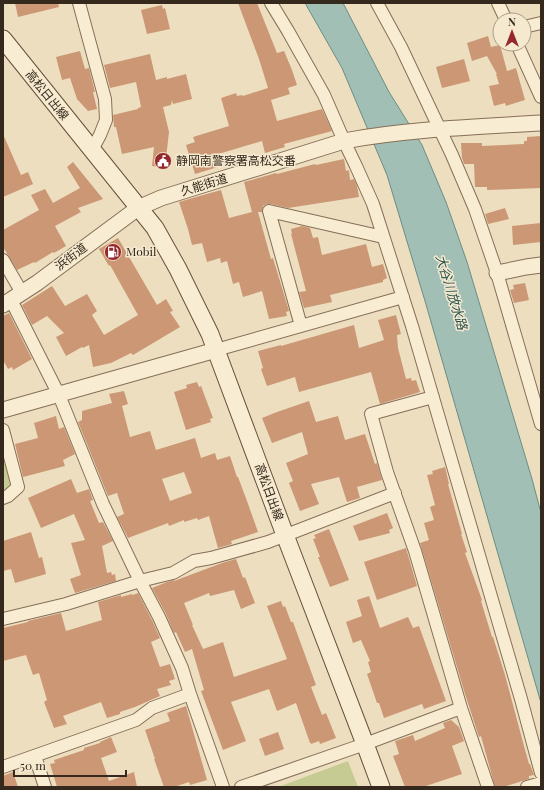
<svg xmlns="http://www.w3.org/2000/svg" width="544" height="790" font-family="'Playfair Display','Noto Sans JP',serif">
<rect width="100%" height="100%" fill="#eddebf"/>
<path fill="#c6cb94" d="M6,454l7,29 -5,9 -5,2v-39z
M348,761l10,26h-80z"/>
<path fill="#a2bfb6" stroke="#6a8d83" d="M305,3h38l46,89 33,53 24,57 21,60 65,217 9,34v190l-116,-402 -38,-126 -45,-107z"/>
<path fill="#cb9775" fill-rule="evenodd" d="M15,3h43l1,4 -41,10z
M238,3h19l20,50 7,-2 8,19 5,15 -9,3 2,6 -19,6 6,21 45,-12 10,22 -48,13 1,3 -20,6 -3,-12 -47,14 3,12 -23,7 -9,-29 9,-3 -2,-5 36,-11 -8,-28 15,-5 1,3 5,-1 1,1 25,-8 -9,-29z
M162,5l1,4 2,-1 5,21 -23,5 -6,-24z
M488,36l3,11 9,-2 7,26 9,-3 9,32 -19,6 -1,-3 -11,3 -5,-20 10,-2 -3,-10h1l-10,-18 -15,5 -5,-18z
M80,51l5,18 4,-1 6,24h-2l4,17 -9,2 -11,-12 -7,-21 -8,2 -6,-23z
M150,54l6,26 11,-3v2l19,-5 6,25 -19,5 -1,-4 -1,5 -8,2 6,25 -4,35 -13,-1 2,-19 -32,7 -6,-27h-2l-1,-12 25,-6v-1l3,-1 -5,-25 -26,6 -6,-23z
M464,59l6,22 -28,7 -6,-21z
M3,134l18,41 7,-3 5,12 -30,13z
M541,136v52l-54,2v-3h-12l-1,-23h-10l-2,-6 -1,-15h21v3l42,-2v-3h3v-4z
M344,159l2,12 3,-1 1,10 4,-1 3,7 2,11 -71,11 -17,-4h-4l-4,2 -1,6h-4l13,47 2,-1 16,53 -3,1 1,4 -18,3 -7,-28 -19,6 -4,-15 -6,2 -6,-23 -6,2 -1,-5 -13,4 -5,-19 -10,2 -4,-16 -9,-27 17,-5 25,-7 8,28 23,-6 -8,-30 32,-9 1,1 38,-10 1,1z
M73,162l30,37 -25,9 3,4 -26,14 11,20 -12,7 -1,-1 -18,11 -1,-1 -17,8 -14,-23v-17l36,-20 -8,-15 14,-6 8,14 27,-15 -13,-21z
M505,208l4,11 -21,5 -3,-10z
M541,223v19l-28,3 -1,-19z
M302,226l8,2 3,10 5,-1 4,18 44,-11 6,23 11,-3 4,14 -4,2v2l-53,13 2,7 -28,6 -5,-16 7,-1 -15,-57h1l-1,-5z
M118,238l39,67 9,-6 7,12 -3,1 10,15 -47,28 -2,-2 -20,10 -18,4 -4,-22 -6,3 -1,-1 -16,9 -10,-19 8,-4 -17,-17 -15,9 -10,-20 30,-19 13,20 22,-12 10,17 -5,4 12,20 34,-20 -28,-50 -1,1 -10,-17z
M525,283l4,17 -15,3 -4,-13 4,-1 -1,-4z
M9,313l23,46 -19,11 -1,-3 -4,2 -5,-9v-44z
M396,315l5,19 -4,1 1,13 8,31 5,-1 1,3 4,-1 4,12 -40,12 -9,-32 -72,20 -4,-15 -28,9 -6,-17 2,-1 -5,-17 23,-6v1l73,-21 5,23 25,-8 -6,-20z
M197,382l2,5 2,-1 12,32 -3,1 1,3 -25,8 -12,-38 13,-4 -1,-3z
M124,391l4,13 -6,2 8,31 20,-6 6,19 39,-12 6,20 14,-5 2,7 13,-4 7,21h1l9,24 11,31 -27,9 1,3 -14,4 -9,-32 -11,4 -1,-2 -13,4v-2l-15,6 -1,-3 -40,15 -11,-21 7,-3 -7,-21 -9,3 -30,-74 4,-2v-9l30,-8 -3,-9zM184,472l8,21 -22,8 -8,-22z
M309,401l7,21 22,-6 7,24 20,-6 10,30 2,-1 5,17 -25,7 3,11 -13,4 -8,-25 -28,7 8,20 -19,7 -11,-28 4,-2 -7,-18 22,-9 -6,-22 -30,11 -10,-25 15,-6z
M56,416l3,13 5,-2 11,27 -12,6 2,6 -42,11 -8,-33 23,-6 -4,-15z
M445,467l4,17h-1l14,50h-1l6,18 -2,1 17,47 -1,1 11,36h1l12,38 19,71 5,18h1l4,11 -5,1v3l-26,8h-8l-14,-51 -2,1 -14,-43 -45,-151 9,-3 -5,-17 10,-3 -4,-13 5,-2 -8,-30 6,-1 -1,-3z
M71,479l6,14 12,-4 4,11 -3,1 9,22 4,-1 10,19 -11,5 5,27 4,-1 1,3 3,-1 1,7 -41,12 -5,-14 11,-4 -10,-32 14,-3 -11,-26 -33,14 -13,-30z
M387,513l6,15 -4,2 1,3 -31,8 -6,-15z
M329,529l20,51 -19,7 -12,-30h2l-7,-18 3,-1 -2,-3z
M31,532l8,26 3,-1 4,17 -31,9 -4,-14 -8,2v-30z
M406,548l11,38 -40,14 -13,-38z
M236,559l7,19 2,-1 10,26 -14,6 -7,-19 -24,6 -1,-3 -25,10 9,22h-1l11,24 20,-7 11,35 53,-18 -20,-53 14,-5 2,6 2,-1 6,16h2l23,63 -5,2 11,28 4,-2 10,25 -16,6 -1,-3 -8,3v-1h-1l-14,-40 -19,8 -8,-22 -38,13 15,39 -23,9 -22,-59 3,-1 -12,-41 -7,3 -9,-20 -2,1 -8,-19 -14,-26 15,-6 7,-2v1l48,-18z
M138,593l14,27 8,18 -9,4 9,25 10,-3 5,15 -6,2 2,4 -14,4 3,7 -25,11 -15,5v2l-13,4 -6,-16 -38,14 4,8 -13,4 -10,-26 3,-2 -8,-27 -6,2 -7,-20 -23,6v-33l25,-6v-1l33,-8 5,18 36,-11 -4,-18 23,-7v2l11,-3 1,1z
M369,596l11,32 28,-11 5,11 6,-2 27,75 -22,8 -2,-5 -38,14 -5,-15h-2l-10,-29 4,-2 -3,-10 2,-1 -9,-21 -8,3 -7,-21 16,-6 -5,-16z
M186,706l21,74 -17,5 -1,-3 -15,5h-10l-10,-28h1l-10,-29 25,-9 -3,-8z
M451,720l8,7 5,14 -12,5 10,28 -39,13h-18l-12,-31 6,-2 -4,-13 18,-6 2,6 30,-13 -2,-5z
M278,732l6,17 -19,7 -6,-17z
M111,737l6,15 -16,6 8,23 25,-9 3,15h-80l-7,-23 5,-1 -1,-3 30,-10v-2l16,-5v-1z
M13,772l5,15h-15v-11z"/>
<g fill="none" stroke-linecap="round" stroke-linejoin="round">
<g stroke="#866f58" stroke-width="14">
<path id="minor" d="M79,3l26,96 1,21 -6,15 -8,15
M271,3l17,28 36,64 20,46 12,25 17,38 39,122 109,373 20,74
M377,3l24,44 51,108 23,54 22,64 44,151
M498,3l8,17
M524,27l17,-4
M517,44l24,53
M3,260l19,33
M11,300l48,95 44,109 37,77 19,36 23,51 8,26
M301,326l-32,-115 114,26
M216,350l187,-53
M433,397l-62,17 16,58 28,79 46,157 27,79
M3,430l15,57 -10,9 -5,2
M3,619l63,-15 74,-23 33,-8 21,-12 17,-3 57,-16 127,-49
M35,756l10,31
M3,767l133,-47 16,-12 38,-14 33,93
M241,787l124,-43 96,-36
M527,787l14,-4"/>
</g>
<g stroke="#866f58" stroke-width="17">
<path id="tertiary" d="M497,273l29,-6 15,-2
M3,305l34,-22 101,-75 23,-10 183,-57c65,-12 131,-14 197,-18
M3,410l213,-60"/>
</g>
<g stroke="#68503b" stroke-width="19">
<path id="secondary" d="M3,39l152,189 23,41 32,65 75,201 80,209 16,43"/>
</g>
<use href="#minor" stroke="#f8ecd2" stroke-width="12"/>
<use href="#tertiary" stroke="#f8ecd2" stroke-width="15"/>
<use href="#secondary" stroke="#f8ecd2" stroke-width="17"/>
</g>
<defs>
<g id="civic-disc" transform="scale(0.9)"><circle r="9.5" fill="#94282c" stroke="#f5e9cf"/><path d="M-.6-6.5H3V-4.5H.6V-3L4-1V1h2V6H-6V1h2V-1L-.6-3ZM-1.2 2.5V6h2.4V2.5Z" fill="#fff"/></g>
<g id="fuel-disc" transform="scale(0.9)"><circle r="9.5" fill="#94282c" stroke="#f5e9cf"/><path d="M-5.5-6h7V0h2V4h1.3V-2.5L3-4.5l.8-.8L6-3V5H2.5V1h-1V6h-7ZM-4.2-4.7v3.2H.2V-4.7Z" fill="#fff"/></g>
</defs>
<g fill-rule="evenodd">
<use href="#civic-disc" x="163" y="161"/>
<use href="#fuel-disc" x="113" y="252"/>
</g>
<g text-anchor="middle" stroke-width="3" stroke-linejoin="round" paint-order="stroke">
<g font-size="12" fill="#35281c" stroke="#f5e9cf">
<text transform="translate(47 95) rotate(51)" y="4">高松日出線</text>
<text transform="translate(204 185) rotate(-17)" y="4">久能街道</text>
<text transform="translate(71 257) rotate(-37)" y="4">浜街道</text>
<text transform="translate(269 492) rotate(70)" y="4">高松日出線</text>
</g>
<g font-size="12" fill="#35281c" stroke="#f5e9cf" text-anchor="start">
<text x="176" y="165">静岡南警察署高松交番</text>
<text x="126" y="256">Mobil</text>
</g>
<g font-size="13" font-style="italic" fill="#2b5551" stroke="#f5e9cf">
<text transform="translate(452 292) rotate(73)" y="5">大谷川放水路</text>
</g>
</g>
<rect width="544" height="790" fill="none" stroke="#35281c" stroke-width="8"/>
<g transform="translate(512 32)"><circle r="19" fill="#f5e9cf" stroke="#a89c87"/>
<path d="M0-3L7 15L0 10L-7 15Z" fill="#94282c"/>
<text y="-6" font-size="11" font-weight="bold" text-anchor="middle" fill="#35281c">N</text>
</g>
<path d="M14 770v6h112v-6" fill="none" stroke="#35281c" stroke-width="2"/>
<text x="20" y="770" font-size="12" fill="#35281c" stroke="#f5e9cf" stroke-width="3" paint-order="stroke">50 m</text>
</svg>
